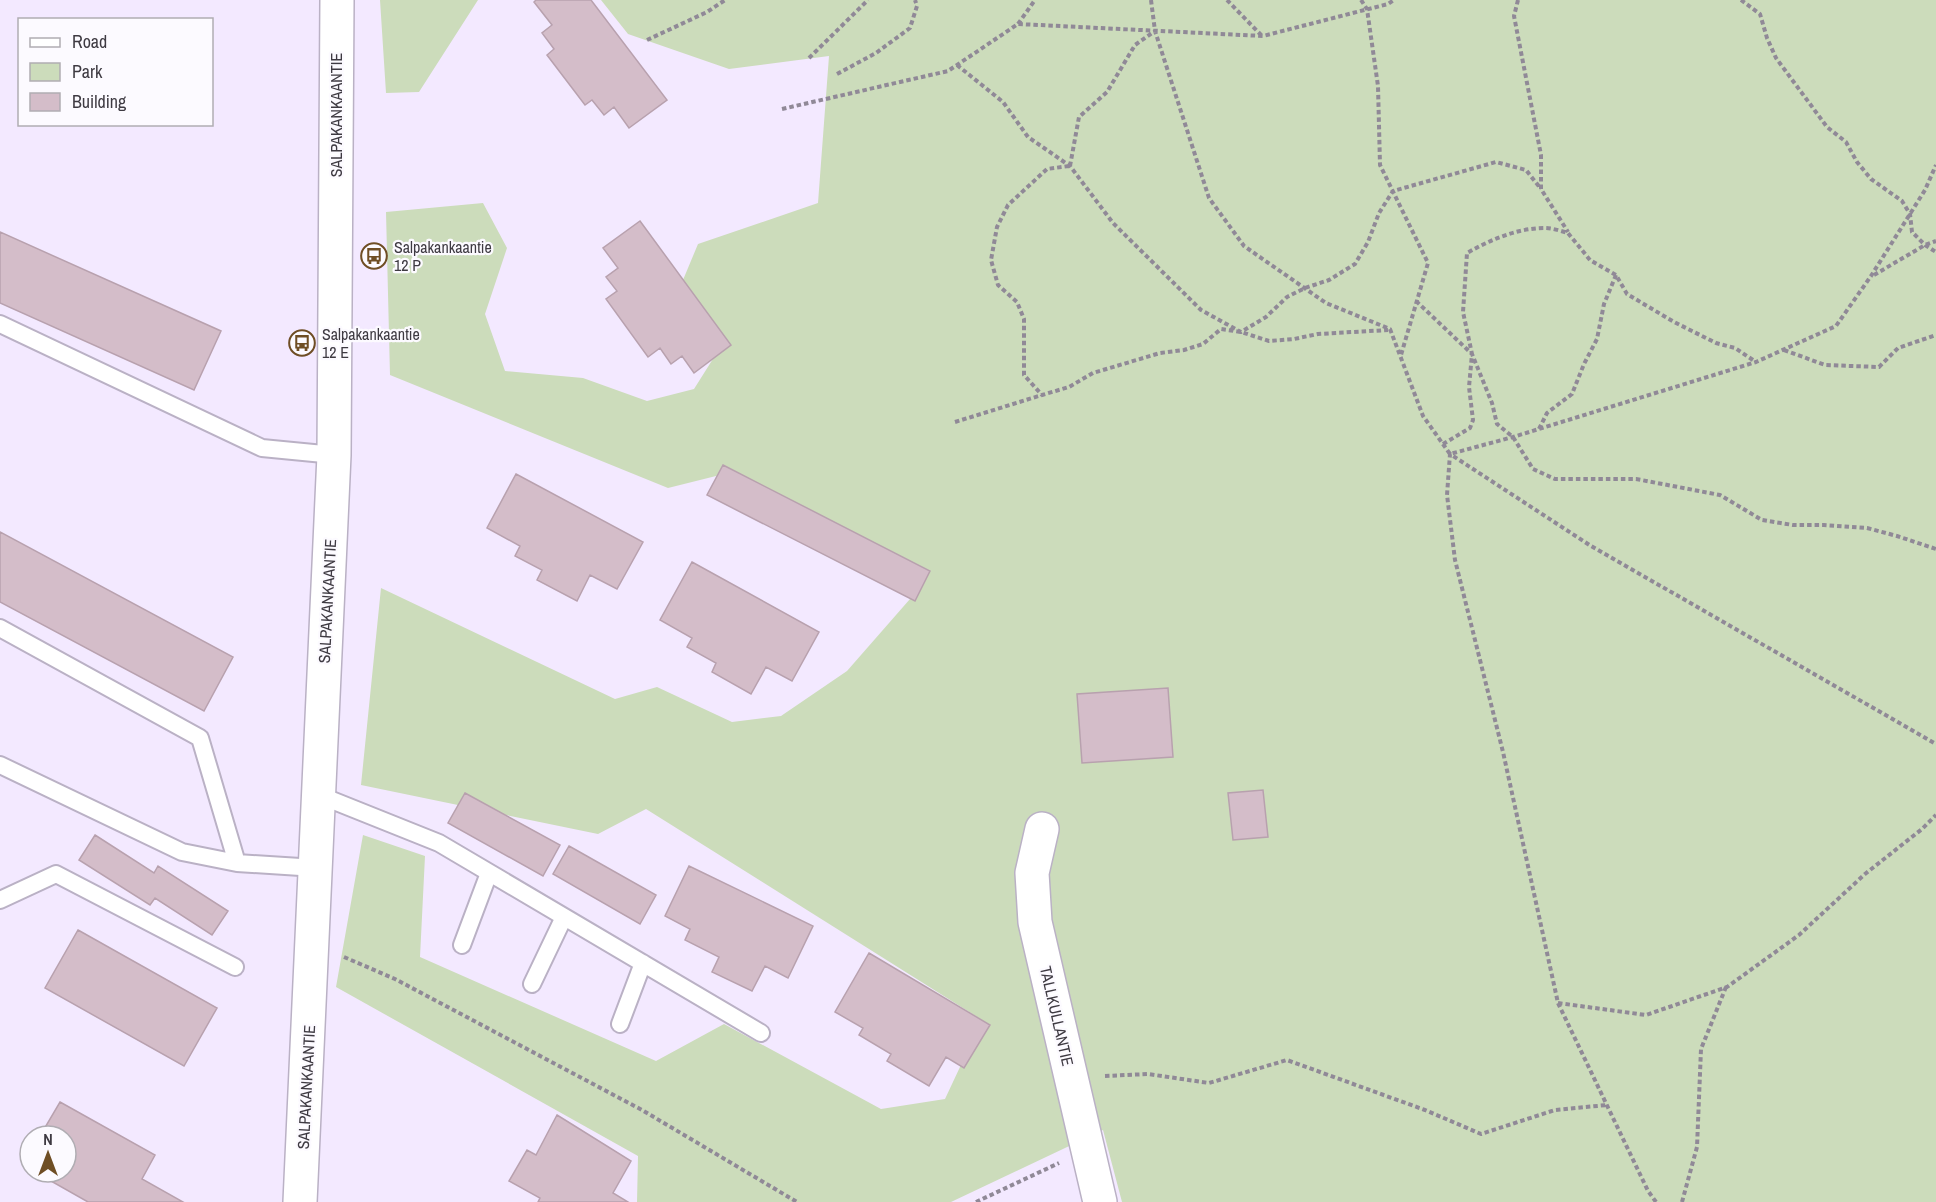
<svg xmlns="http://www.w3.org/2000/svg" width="1936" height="1202" font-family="'Archivo Narrow',sans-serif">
<rect width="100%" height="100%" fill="#f3e9ff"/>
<path fill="#ccdcbb" d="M380,0h98l-59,92 -33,1z
M601,0h1335v1202h-814l-19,-72 -152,72h-314l1,-46 -302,-169 27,-152 62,21 -5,101 236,104 68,-37 157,85 64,-10 37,-79 -336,-211 -48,25 -237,-49 20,-197 234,111 42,-12 75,35 49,-6 66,-45 77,-88 -200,-109 -56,14 -278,-113 -4,-163 97,-9 24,45 -22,66 20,57 78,7 64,23 47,-12 29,-46 -40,-63 15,-36 120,-41 11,-147 -100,13 -101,-35z"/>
<path fill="#d4bdc9" stroke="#b8a1ae" stroke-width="1.5" d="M536,0h55l76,100 -38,28 -15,-21 -10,8 -12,-15 -7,5 -38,-50 7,-6 -12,-16 10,-8 -18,-23z
M640,221l91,124 -37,28 -12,-17 -11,8 -11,-16 -12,9 -42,-58 11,-8 -11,-14 12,-9 -15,-20z
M0,232l221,99 -27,59 -194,-87z
M723,465l207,106 -15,30 -208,-106z
M516,474l127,68 -26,47 -27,-14 -13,26 -40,-21 5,-10 -27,-14 5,-10 -33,-18z
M0,532l233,125 -29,54 -204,-109z
M692,562l127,70 -27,49 -26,-14 -15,27 -39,-22 4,-9 -29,-16 5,-9 -32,-18z
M1168,688l5,69 -91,6 -5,-69z
M1263,790l5,47 -35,3 -5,-47z
M465,793l95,52 -17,31 -95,-53z
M95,835l59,38 4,-7 70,45 -16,24 -57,-37 -5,7 -71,-45z
M569,846l87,49 -16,29 -87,-50z
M689,866l124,60 -25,52 -23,-12 -13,25 -40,-19 7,-15 -34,-17 5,-11 -25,-13z
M78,930l139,78 -33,58 -139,-78z
M869,953l121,72 -26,43 -18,-11 -17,29 -42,-25 4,-7 -32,-19 4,-7 -28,-16z
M60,1102l95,53 -13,24 41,23h-95l-53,-30h31v-36h-26z
M557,1115l74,46 -18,32 15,9h-90l2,-4 -31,-17 18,-31 9,5z"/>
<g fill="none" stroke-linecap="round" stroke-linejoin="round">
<g stroke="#bab1c5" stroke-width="20">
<path id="service" d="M0,324l262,124 72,7
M0,628l200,110 37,125
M0,765l182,87 55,11 79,5
M319,795l120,48 322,190
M0,900l56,-26 179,93
M462,945l27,-72
M532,984l32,-67
M620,1024l23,-61"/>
</g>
<g stroke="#bab1c5" stroke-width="36">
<path id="minor" d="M1042,829l-10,44 3,49 65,280"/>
</g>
<g stroke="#bab1c5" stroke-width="36">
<path id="tertiary" d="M300,1202l34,-747 3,-455"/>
</g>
<path stroke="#908997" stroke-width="4" stroke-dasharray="4.5 3" stroke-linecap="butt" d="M1151,0l4,31 54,167 35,48 82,57 64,26 33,87 27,38 63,-17 243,-75 80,-36 35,-50 39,-62 15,-24 11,-25
M1227,0l35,36
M1361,0l6,9 11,77 2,79 48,98 -27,92
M1518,0l-4,16 27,139v34l27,43
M1741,0l19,14 7,24 9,20 51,69 19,15 11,20 14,17 31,22 8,13 2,18 13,13 11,7
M1018,24l17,-24
M647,40l60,-28 18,-12
M809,58l59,-58
M957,65l46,37 25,35 42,29 43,57 88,87 40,22 25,-15 21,-20 18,-9 24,-8 26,-16 13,-22 11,-29 14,-22 103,-29 30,8 15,19
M837,74l39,-21 34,-25 7,-22 -2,-6
M782,109l166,-38 70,-47 245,12 125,-32 6,-4
M1069,166l-22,3 -39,36 -11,22 -6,33 7,25 19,17 7,17v56l18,20 27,-8 24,-14 67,-20 24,-3 19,-6 18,-15 20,3 28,9 25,-2 24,-5 70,-4
M1070,166l9,-49 28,-25 28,-47 20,-14
M1874,275l51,-30 11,-4
M1416,301l56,53 20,49 5,21 16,13 20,32 22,10h81l84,16 42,25 31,5h31l43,3 30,8 39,13
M1784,350l41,15 54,2 19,-19 38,-13
M955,422l87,-27
M1539,429l8,-16 25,-19 12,-30 13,-25 7,-35 12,-29
M1443,444l27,-16 3,-8 -4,-33 3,-33 -9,-42 4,-59c23,-13 50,-25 78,-25 7,0 16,3 23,5l22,27 26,15 11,19 47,28 42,21 19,5 21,14
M344,957l51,22 247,131 155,92
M1558,1003l88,12 81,-28 72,-52 66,-61 57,-45 14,-14
M1105,1076l43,-2 61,9 78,-23 138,50 56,24 74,-24 52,-5
M976,1202l83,-39
M1656,1202l-8,-11 -90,-188 -55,-251 -48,-192 -8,-65 3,-41 141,92 345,198
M1682,1202l15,-55 4,-98 25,-62"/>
<use href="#service" stroke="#fff" stroke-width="16"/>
<use href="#minor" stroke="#fff" stroke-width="33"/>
<use href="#tertiary" stroke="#fff" stroke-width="33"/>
</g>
<defs>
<g id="bus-ring" transform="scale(1.35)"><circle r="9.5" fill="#fcfaff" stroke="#6f4e25" stroke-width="1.5"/><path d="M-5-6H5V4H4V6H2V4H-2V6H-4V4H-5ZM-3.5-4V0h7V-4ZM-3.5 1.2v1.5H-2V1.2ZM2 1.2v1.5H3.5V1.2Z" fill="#6f4e25"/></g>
</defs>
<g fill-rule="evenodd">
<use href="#bus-ring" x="374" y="256"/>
<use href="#bus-ring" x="302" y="343"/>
</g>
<g text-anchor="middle" stroke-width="4.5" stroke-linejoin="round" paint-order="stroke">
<g font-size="16" fill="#3e3a42" stroke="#fcfaff">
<text transform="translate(336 115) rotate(-90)" y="6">SALPAKANKAANTIE</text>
<text transform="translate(327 601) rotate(-87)" y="6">SALPAKANKAANTIE</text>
<text transform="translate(1057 1016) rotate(77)" y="6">TALLKULLANTIE</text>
<text transform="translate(306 1087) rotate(-87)" y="6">SALPAKANKAANTIE</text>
</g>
<g font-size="16" fill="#3e3a42" stroke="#fcfaff" text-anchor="start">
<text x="394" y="253">Salpakankaantie<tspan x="394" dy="18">12 P</tspan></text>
<text x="322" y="340">Salpakankaantie<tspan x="322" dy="18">12 E</tspan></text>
</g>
</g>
<rect x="18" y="18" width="195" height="108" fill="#fcfaff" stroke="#b0adb3" stroke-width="1.5"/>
<rect x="30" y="38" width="30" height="9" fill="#ffffff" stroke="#b0adb3" stroke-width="1.5"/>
<text x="72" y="48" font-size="18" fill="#3e3a42">Road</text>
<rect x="30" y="63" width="30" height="18" fill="#ccdcbb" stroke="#b0adb3" stroke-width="1.5"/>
<text x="72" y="78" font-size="18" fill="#3e3a42">Park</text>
<rect x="30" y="93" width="30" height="18" fill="#d4bdc9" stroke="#b0adb3" stroke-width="1.5"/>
<text x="72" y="108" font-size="18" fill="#3e3a42">Building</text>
<g transform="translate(48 1154)"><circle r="28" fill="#fcfaff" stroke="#b0adb3" stroke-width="1.5"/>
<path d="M0-4.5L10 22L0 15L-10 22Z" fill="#6f4e25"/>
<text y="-9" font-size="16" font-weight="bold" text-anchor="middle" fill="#3e3a42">N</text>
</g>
</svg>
